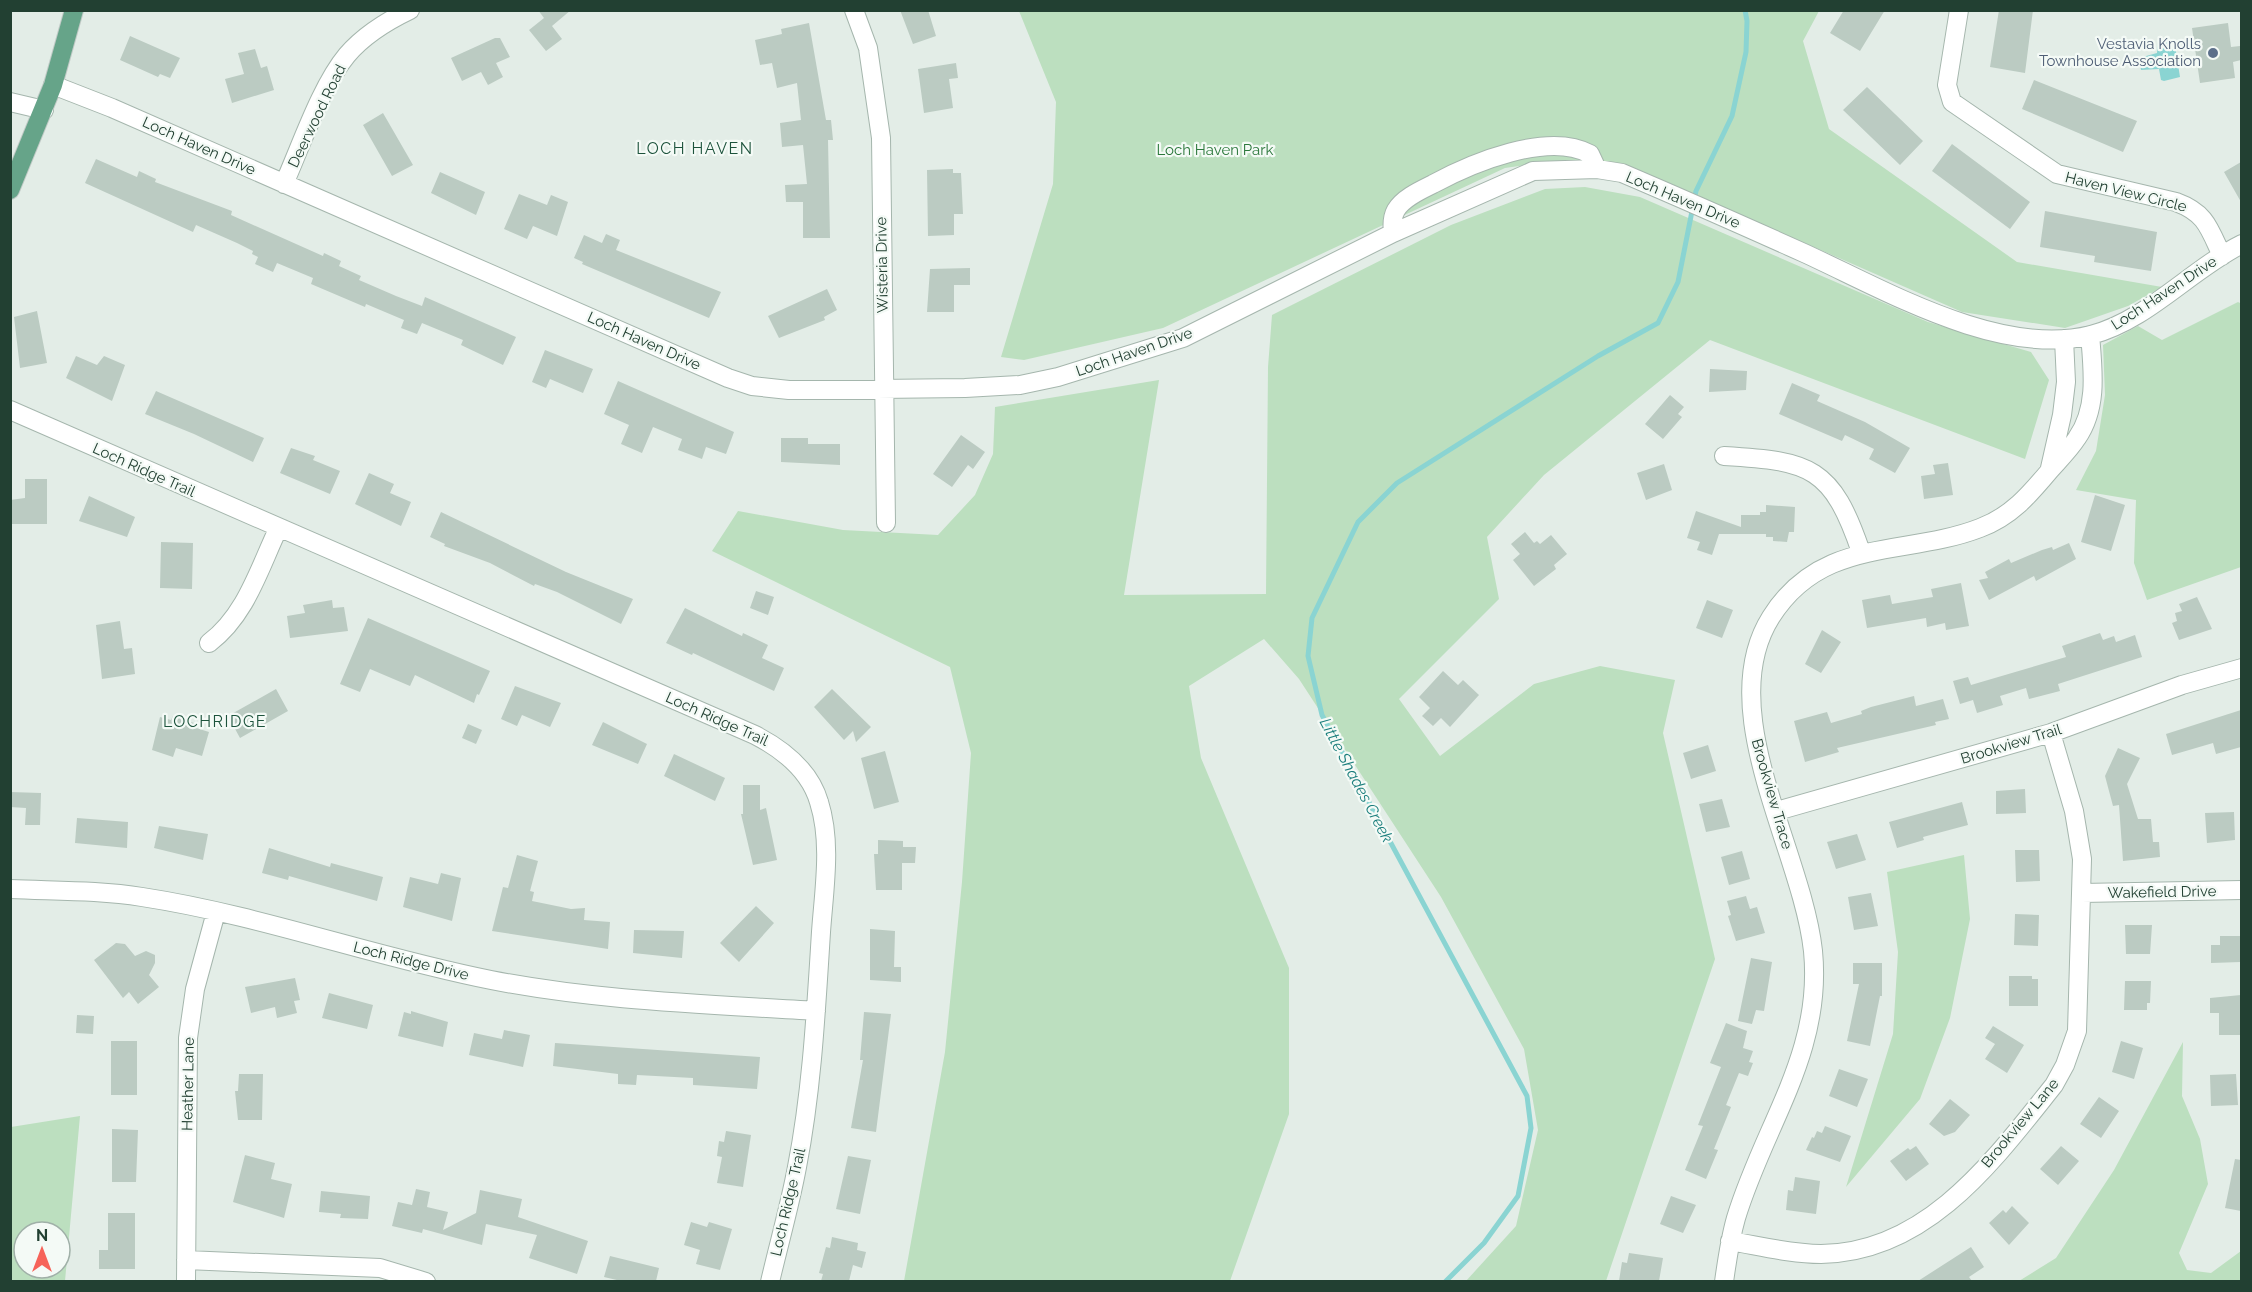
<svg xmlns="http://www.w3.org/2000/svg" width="2252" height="1292" font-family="Raleway,sans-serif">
<rect width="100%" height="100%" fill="#e3ede7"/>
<path fill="#bcdfbf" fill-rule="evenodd" d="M1019,11h800l-16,30 26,88 188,133 145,25 -34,19 -63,22 -103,-16 -310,-136 -40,-13 -59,-2 -48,7 -342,160 -139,32 -23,-3 52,-173 3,-82z
M1585,187l55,10 288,125 103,30 18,28 -24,79 -315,-119 -166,135 -57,62 12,62 -100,100 41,57 94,-72 66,-18 75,14 -12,53 52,226 -109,322h-140l50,-55 22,-96 -14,-81 -83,-152 -142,-218 -35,-40 -75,47 12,72 88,210v146l-59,167h-326l41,-229 17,-170 9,-129 -21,-86 -238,-116 26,-40 105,19 95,5 37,-40 18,-41 2,-47 164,-27 -35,215 142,-1 2,-227 4,-52 179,-90 94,-36z
M2238,302l4,2 -1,263 -94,33 -13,-37 2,-63 -60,-10 20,-39 9,-56 -2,-50 35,-19 24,14z
M1964,855l6,64 -20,99 -30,81 -74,88 47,-153 5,-82 -11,-80z
M2183,1042l-1,54 18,43 8,45 -29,69 8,17 24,3 30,-22v30h-222l37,-23 58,-88z
M80,1116l-15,165h-54v-154zM24,1232h36v36h-36z"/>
<path fill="#8ad4d2" d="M2174,39l6,38 -16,4 -3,-1 -2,-11 -18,1 -2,-12 18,-5 1,-12z"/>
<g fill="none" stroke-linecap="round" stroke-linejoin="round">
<path stroke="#8ad4d2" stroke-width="5" d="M1445,1282l39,-39 34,-47 13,-68 -4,-32 -205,-381 -14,-59 4,-38 46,-96 39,-39 201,-127 60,-33 20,-41 18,-91 36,-75 14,-64 1,-31 -2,-11"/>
</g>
<path fill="#bbcbc2" d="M538,10h33l-19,16 10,13 -16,12 -17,-21 15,-12z
M900,10h28l8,26 -23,8z
M1844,10h41l-25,41 -30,-18z
M1999,10h34l-8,63 -35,-6z
M809,23l17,97h5l2,20h-5l2,98h-27v-36h-17l-1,-17 22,-1 -4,-39 -21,2 -2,-24 21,-3 -4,-37 -20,5 -5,-25 -12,2 -5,-25 27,-6 -1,-5z
M2228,23l3,24 9,-1 1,14 -8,2 2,16 -35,5 -8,-55z
M130,36l50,22 -10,20 -10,-4 -2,3 -38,-17z
M495,38h5l10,19 -14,6 7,14 -15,8 -7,-13 -19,9 -11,-23z
M255,49l6,19 6,-2 7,24 -42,13 -7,-24 19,-5 -6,-21z
M956,63l2,15 -9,1 4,29 -29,5 -6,-44z
M2034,80l103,41 -14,31 -101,-43z
M1867,87l56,54 -23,24 -57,-55z
M383,113l30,52 -21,11 -29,-51z
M1952,144l78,58 -20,27 -78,-58z
M96,159l41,18 2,-6 17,8 -1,3 77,29 -1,4 92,41 1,-3 17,8 -2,5 22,10 -2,4 37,16 26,10 3,-9 91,40 -13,28 -42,-20 2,-5 -41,-17 -5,11 -16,-6 3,-8 -38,-16 -1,3 -54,-23 2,-6 -36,-15 -4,9 -18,-8 3,-7 -6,-3 1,-3 -16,-8 -41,-18 -3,7 -108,-49z
M2241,162v40l-17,-30z
M953,169v4h8l2,41h-9v21l-26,1 -1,-66z
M440,172l45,20 -9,23 -45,-22z
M519,194l28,11 4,-10 17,7 -11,34 -24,-10 -6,13 -23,-10z
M2045,211l112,21 -6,39 -57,-9 1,-6 -55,-9z
M606,234l14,6 -4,10 105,42 -12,26 -127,-54 1,-2 -9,-4 10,-23 18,8z
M970,268v17h-16v27h-27l3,-43z
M827,289l10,21 -13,7 1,3 -46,18 -11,-22z
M37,311l10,52 -27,5 -6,-51z
M545,350l48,19 -10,24 -33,-14 -4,9 -14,-6z
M76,356l21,9 7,-9 21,9 -13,36 -46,-23z
M1710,369l37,2 -1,19 -37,2z
M618,381l116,51 -8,22 -20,-7 -4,12 -24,-9 4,-11 -29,-12 -11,26 -21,-9 8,-19 -25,-11z
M1792,383l28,12 -3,6 48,21 45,26 -15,25 -26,-14 5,-10 -29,-14 -3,6 -63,-27z
M156,391l108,47 -11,24 -59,-28 -49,-20z
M1670,395l14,12 -6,7 4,3 -19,22 -18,-15z
M961,435l24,17 -12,17 -5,-4 -16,22 -19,-13z
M781,438h27v6h32v21l-59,-3z
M291,448l24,8 -2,4 27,11 -10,23 -50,-21z
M1948,463l5,32 -29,4 -3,-23 14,-2 -2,-9z
M1664,464l8,26 -26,10 -9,-27z
M369,473l25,11 -4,9 21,9 -10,24 -46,-22z
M25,479h22v45h-37v-24l15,-2z
M2095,495l30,10 -14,46 -30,-9z
M89,496l46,21 -8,20 -48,-16z
M1766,505l29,2 -1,25h-5l-2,10 -14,-1v-4h-7v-3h-47l-7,21 -15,-5 3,-8 -13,-4 9,-27 45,16v-12h19v-3h6z
M441,512l125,60 67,27 -12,25 -64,-32 -22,-8 -1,2 -44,-23 -46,-17 1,-2 -15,-7z
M1525,532l9,11 3,-2 3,3 11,-9 16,19 -13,11 2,4 -22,17 -21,-26 7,-6 -9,-10z
M161,542l32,1 -1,46 -32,-1z
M2069,543l7,16 -40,22 -2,-5 -45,24 -10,-20 9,-2 -3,-6 24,-13 2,4 31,-13 10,-3 1,3z
M1961,583l8,43 -23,4 -1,-7 -18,4 -1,-9 -59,10 -5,-28 28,-5 2,9 41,-7 -2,-8z
M756,591l18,6 -6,18 -18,-7z
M2197,597l15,32 -33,11 -7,-17 5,-2 -2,-8 7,-2 -3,-7z
M332,600l1,8 11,-1 4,24 -58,7 -3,-22 18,-3 -2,-8z
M1707,600l26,10 -11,28 -26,-10z
M685,608l57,28 1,-3 25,12 -6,13 22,10 -10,23 -81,-38 -1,2 -26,-12z
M368,618l122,53 -11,24 -2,-1 -3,9 -59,-28 -5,11 -40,-17 -10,23 -20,-8z
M120,621l4,28 8,-1 3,26 -33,5 -6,-54z
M1822,630l19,12 -20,31 -16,-9z
M2100,633l3,7 11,-4 2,6 19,-7 7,22 -84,27 2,7 -31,8 -3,-11 -26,8 3,9 -26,8 -4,-13 -13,4 -7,-23 15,-4 3,8 95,-28 -4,-11z
M1443,671l15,14 5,-5 16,15 -29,32 -9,-9 -8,8 -11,-10 8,-8 -11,-11z
M515,686l46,17 -11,24 -28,-12 -5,11 -16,-7z
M276,689l12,22 -48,27 -12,-22z
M832,689l39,38 -15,15 -3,-11 -9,9 -30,-33z
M1914,696l2,10 27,-7 6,20 -14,3 1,3 -99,23 2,4 -34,10 -11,-41 33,-9 4,11 31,-9 -1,-3 10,-4z
M2241,710v37l-25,7 -3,-11 -41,12 -6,-21z
M173,716l21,7 -1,4 16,5 -7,24 -26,-8 -3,9 -21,-7 8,-33 11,3z
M603,722l44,22 -9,20 -46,-19z
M468,724l14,6 -6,14 -14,-6z
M1708,745l8,26 -25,8 -8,-26z
M2118,748l22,10 -13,26 11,35h13l2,23h6l1,15 -37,4 -4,-56 -6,1 -8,-30z
M885,751l14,51 -25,7 -13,-51z
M674,754l51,24 -10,23 -51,-25z
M743,785h17v25l6,-2 11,52 -24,5 -12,-51h2z
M2025,789l1,24 -30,1v-23z
M10,792l31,1 -1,32h-15l1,-17 -16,-1z
M1722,799l8,28 -24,5 -7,-28z
M1962,802l6,23 -45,12 1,3 -27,8 -8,-26z
M2234,812l1,28 -28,3 -2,-30z
M77,818l51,4 -1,26 -52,-5z
M159,826l49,8 -5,26 -49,-12z
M1857,834l9,26 -30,9 -9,-27z
M878,840l25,1v6h13l-1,16h-13v27h-26l-2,-36h4z
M269,848l61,19 1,-4 52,14 -6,24 -88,-25 -1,4 -26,-7z
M2015,850h24l1,31 -24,1z
M1742,851l8,28 -21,6 -8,-28z
M517,855l21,6 -8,30 4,1 -2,9 39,8 14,-1 -1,12 26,2 -2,27 -116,-18 11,-44 5,1z
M441,873l20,5 -9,43 -49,-14 7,-30 28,7z
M1871,893l7,33 -24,4 -6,-33z
M1746,896l4,13 7,-2 8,26 -29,8 -8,-25 3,-1 -4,-14z
M756,906l18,17 -35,39 -19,-19z
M2015,914l24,1 -1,31 -24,-1z
M2125,925h27l-2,29h-24z
M870,929l25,2 -1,36h7v15l-31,-2z
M634,930l50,1 -2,27 -49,-5z
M2220,936h21v26l-30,1v-18h9z
M116,943l9,1 10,12 11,-5 9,4v8l-6,12 10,12 -21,17 -9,-12 -6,6 -29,-38z
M1751,958l21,4 -8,49 -8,-1 -4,14 -14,-3z
M1853,963h29v33h-2l-10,50 -23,-5 12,-57h-6z
M2009,976h23v3h6v27h-29z
M295,978l5,22 -6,1 3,12 -20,5 -2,-11 -24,6 -6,-26z
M2125,981h26l-1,22h-3v7h-23z
M329,993l44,12 -6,24 -45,-11z
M2241,995v40h-22v-22h-9v-15z
M411,1011l37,11 -5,25 -45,-11 6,-24 7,2z
M864,1012l27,2 -15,118 -25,-4 12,-68h-3z
M77,1015l17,1 -1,18 -17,-1z
M1726,1023l21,8 -4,17 10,3 -4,11 4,1 -5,13 -9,-3 -13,32 5,2 -17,42 4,1 -12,29 -21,-9 18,-44 -5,-1 23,-58 -11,-4z
M1993,1026l31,19 -17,28 -22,-14 10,-15 -10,-6z
M504,1030l26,5 -7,32 -54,-12 5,-22 28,6z
M111,1041h26v54h-26z
M2121,1041l22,7 -9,31 -22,-7z
M555,1043l205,14 -3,32 -64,-4v-7l-56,-3 -1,10 -18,-1v-10l-65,-8z
M1839,1069l29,10 -11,28 -28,-11z
M239,1074h24l-1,46h-24l-3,-29h3z
M2236,1074l2,31 -27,1 -1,-31z
M2099,1097l20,14 -18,27 -21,-14z
M1950,1099l20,16 -15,17 -11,4 -15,-12z
M1825,1126l26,10 -11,26 -34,-12 6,-13 2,1 3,-7 5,2z
M112,1129l26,1 -2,52h-24z
M726,1131l25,4 -8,52 -26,-4 5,-26 -5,-1 2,-15 5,1z
M1916,1146l13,18 -23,17 -16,-20 18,-13 2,2z
M2061,1146l18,15 -21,24 -18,-16z
M245,1155l30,8 -4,16 21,5 -8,34 -51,-16z
M848,1156l23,4 -11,54 -24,-5z
M2235,1159l6,1v51l-16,-3z
M1795,1177l25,4 -4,33 -30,-4 2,-20 5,1z
M416,1189l14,3 -3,15 21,5 -5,18 33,-17 4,-23 42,9 -4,18 70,24 -11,33 -48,-16 8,-23 -51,-11 -4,21 -59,-16 -1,4 -30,-7 6,-24 14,3z
M321,1191l49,5 -2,23 -28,-1 1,-4 -22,-2z
M1671,1196l25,9 -13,28 -23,-9z
M2012,1206l17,17 -20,22 -20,-22 14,-13 3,3z
M108,1213h27v56h-36v-19h9z
M691,1222l16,5 2,-5 23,7 -12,41 -24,-6 4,-14 -16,-5z
M832,1237l26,6 -1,7 9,2 -4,16 -9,-3 -4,16h-28l2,-7 -4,-1 7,-26 4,1z
M1971,1247l13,20 -15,10 3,4h-54z
M1629,1253l34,5 -4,23h-40l3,-19 5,1z
M610,1256l49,12 -3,13h-35l-17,-4z"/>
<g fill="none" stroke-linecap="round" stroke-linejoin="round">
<g stroke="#a5b6ad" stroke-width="20">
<path id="minor" d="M854,10l14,38 13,90 5,385
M1959,10l-12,75 5,17 105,72 119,28c30,11 33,26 46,54
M53,85l59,23 616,270 24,8 37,4 176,-2 55,-3 38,-8 125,-39 210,-105 140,-62 64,-2 25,4c61,26 122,53 182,80 81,37 196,105 287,82 57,-15 99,-65 151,-91
M10,102l34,8
M284,184c17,-38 37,-98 63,-129 17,-20 40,-34 63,-45
M1393,233c-1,-8 -1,-16 3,-23 7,-12 25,-20 37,-26 39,-21 115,-53 157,-30l7,15
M10,410l745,325c27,14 55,36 64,67 13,41 5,87 2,130 -5,79 -9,158 -24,235 -7,38 -18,76 -27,115
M1724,456c87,5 108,11 137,96
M2050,468l12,-53 4,-33 -2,-43
M209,643c37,-28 50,-74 69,-114
M1777,811l274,-78 131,-48 60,-17
M10,889c44,2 89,1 132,8 118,18 232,60 349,83 107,21 216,24 325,31
M2082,893l160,-3
M1730,1241c30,5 61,13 91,13 106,-1 173,-94 233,-169l11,-20 12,-34 5,-172 -8,-48 -23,-78
M186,1260l194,8 46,14
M186,1282l2,-244 7,-49 21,-77
M1724,1282c3,-22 6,-43 12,-64 28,-93 87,-165 77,-267 -11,-101 -101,-241 -42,-334 51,-81 134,-60 209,-89 32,-12 50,-34 71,-59 9,-10 19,-20 26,-31 21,-30 16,-68 13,-103"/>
</g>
<g stroke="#c1cac6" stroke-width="20">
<path id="major" d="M10,190l43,-105 21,-75"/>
</g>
<use href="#minor" stroke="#fff" stroke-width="18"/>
<use href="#major" stroke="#66a489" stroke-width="18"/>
</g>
<circle fill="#5c6f8a" stroke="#f4faf6" stroke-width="2" cx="2213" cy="53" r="6"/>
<g text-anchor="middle" stroke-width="4.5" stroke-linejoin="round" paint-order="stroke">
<g font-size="15" fill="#4e5e75" stroke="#f4faf6" text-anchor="end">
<text x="2201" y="49">Vestavia Knolls<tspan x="2201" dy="17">Townhouse Association</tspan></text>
</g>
<g font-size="15" fill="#224032" stroke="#f4faf6">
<text transform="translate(317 116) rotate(-64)" y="5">Deerwood Road</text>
<text transform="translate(199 146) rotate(24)" y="5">Loch Haven Drive</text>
<text transform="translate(2126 192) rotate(14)" y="5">Haven View Circle</text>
<text transform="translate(1683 200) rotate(23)" y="5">Loch Haven Drive</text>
<text transform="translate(882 265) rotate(-91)" y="5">Wisteria Drive</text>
<text transform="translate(2164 293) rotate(-33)" y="5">Loch Haven Drive</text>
<text transform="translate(644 341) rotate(24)" y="5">Loch Haven Drive</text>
<text transform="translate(1134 352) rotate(-19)" y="5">Loch Haven Drive</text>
<text transform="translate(144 470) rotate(24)" y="5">Loch Ridge Trail</text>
<text transform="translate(717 719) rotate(24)" y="5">Loch Ridge Trail</text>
<text transform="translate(2011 744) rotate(-17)" y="5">Brookview Trail</text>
<text transform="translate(1772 794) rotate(74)" y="5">Brookview Trace</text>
<text transform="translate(2162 892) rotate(-1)" y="5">Wakefield Drive</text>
<text transform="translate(411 961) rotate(14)" y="5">Loch Ridge Drive</text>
<text transform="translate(188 1084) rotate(-89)" y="5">Heather Lane</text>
<text transform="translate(2020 1123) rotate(-50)" y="5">Brookview Lane</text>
<text transform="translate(788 1202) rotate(-77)" y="5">Loch Ridge Trail</text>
</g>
<g font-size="15" fill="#2b783b" stroke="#f4faf6">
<text x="1215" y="155">Loch Haven Park</text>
</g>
<g font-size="16" letter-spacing="1.5" fill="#1d533c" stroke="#f4faf6">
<text x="695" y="154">LOCH HAVEN</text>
<text x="215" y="727">LOCHRIDGE</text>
</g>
<g font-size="16" font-style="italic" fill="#1a7e7c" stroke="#f4faf6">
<text transform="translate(1357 780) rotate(62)" y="6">Little Shades Creek</text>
</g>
</g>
<rect width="2252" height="1292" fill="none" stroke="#224032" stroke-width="24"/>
<g transform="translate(42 1250)"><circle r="28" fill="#f4faf6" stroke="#a0b0a8" stroke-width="1.5"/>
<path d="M0-4.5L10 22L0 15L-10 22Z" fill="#f66359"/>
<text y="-9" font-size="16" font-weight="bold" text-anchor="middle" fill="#224032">N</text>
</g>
</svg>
